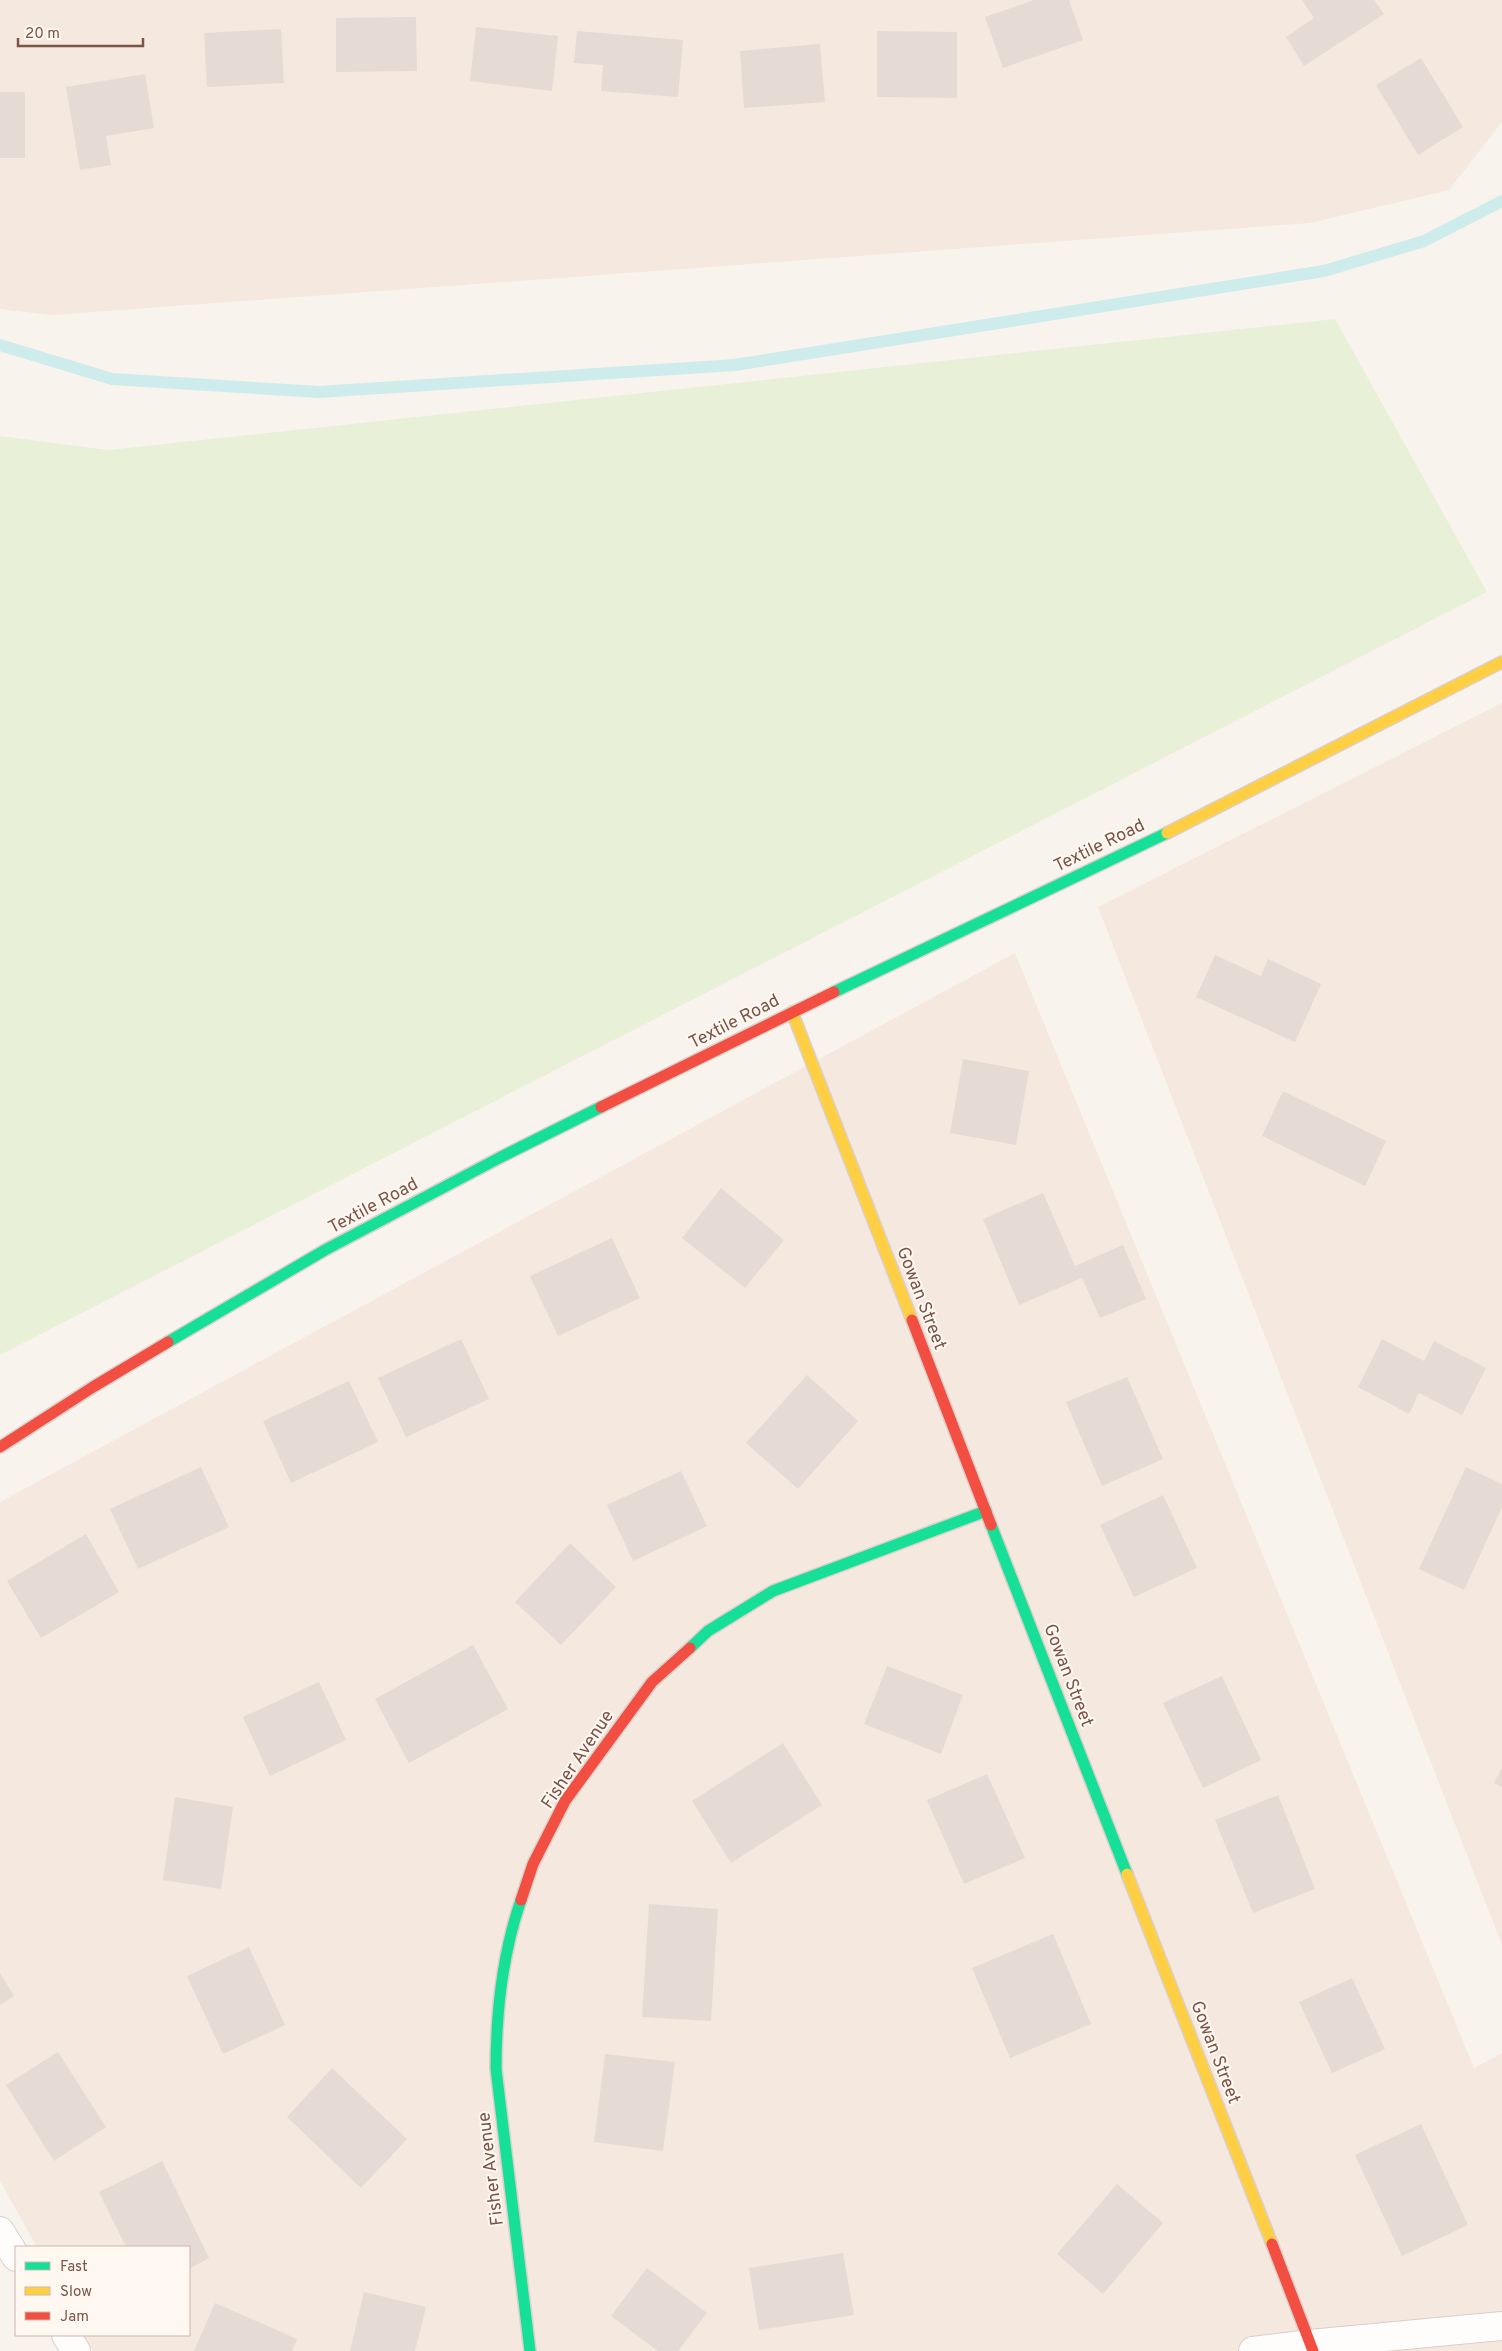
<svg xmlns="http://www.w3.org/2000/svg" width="1502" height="2351" font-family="Overpass,sans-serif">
<rect width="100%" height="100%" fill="#f9f3ee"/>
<path fill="#f5e8de" d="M0,0h1502v122l-53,68 -139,33 -1258,92 -52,-6z
M1502,703v1242l-404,-1038z
M1015,953l459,1115 28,-15v298h-1409l-9,-16h105v-88h-152l-37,-66v-679z"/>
<path fill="#e8f0d7" d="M1335,319l152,273 -1487,763v-919l108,14z"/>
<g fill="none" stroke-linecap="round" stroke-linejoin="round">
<path stroke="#ceeceb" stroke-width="12" d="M0,345l112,34 207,13 416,-27 589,-94 100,-30 78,-40"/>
</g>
<path fill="#e6dad5" d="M1034,0h35l14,40 -80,28 -18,-51z
M1302,0h72l10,14 -80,52 -18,-29 28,-19z
M416,17l1,54 -81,1v-54z
M476,27l82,9 -6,55 -82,-10z
M281,29l3,54 -77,4 -3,-54z
M577,31l106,9 -5,57 -77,-6 2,-26 -29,-2z
M877,31l80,1v66l-80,-1z
M820,44l5,58 -81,6 -4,-57z
M1421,58l42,69 -45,28 -42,-70z
M145,74l9,54 -48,8 5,29 -31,5 -14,-83z
M0,92h25v66h-25z
M1215,955l46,21 7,-17 53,25 -26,58 -99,-45z
M963,1059l66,12 -13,74 -66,-12z
M1283,1091l103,50 -21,45 -103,-50z
M721,1188l63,52 -39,48 -63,-50z
M1043,1193l32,73 48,-21 23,54 -46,19 -18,-40 -63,27 -36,-86z
M612,1238l28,60 -82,38 -28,-60z
M461,1339l28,60 -83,38 -28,-59z
M1382,1339l42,22 10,-20 52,27 -24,47 -43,-22 -10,21 -51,-27z
M807,1375l51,46 -60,68 -52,-46z
M1127,1377l36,82 -61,27 -36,-84z
M349,1381l29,61 -87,41 -28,-62z
M201,1467l28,60 -91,42 -28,-60z
M1466,1467l36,17v23l-38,83 -45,-21z
M681,1471l26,55 -74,35 -26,-56z
M1163,1495l34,73 -63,29 -34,-72z
M86,1534l33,58 -78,46 -34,-57z
M570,1543l46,44 -55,58 -46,-43z
M473,1645l35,64 -99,54 -34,-64z
M887,1666l76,29 -22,59 -77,-30z
M1222,1676l39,84 -58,28 -40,-85z
M319,1682l27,58 -76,36 -27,-59z
M783,1743l39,62 -91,58 -39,-62z
M1502,1768v19l-8,-4z
M987,1774l38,84 -61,26 -37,-84z
M1278,1795l37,94 -62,24 -38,-93z
M175,1797l58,10 -12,82 -58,-9z
M649,1904l69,5 -7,112 -69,-4z
M1053,1934l38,90 -81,34 -38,-90z
M249,1947l36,78 -62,29 -36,-78z
M0,1973l14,23 -14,9z
M1352,1978l33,71 -53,24 -33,-71z
M58,2052l48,75 -52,34 -48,-76z
M605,2054l70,8 -12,89 -69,-9z
M332,2068l75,71 -46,49 -74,-71z
M1421,2124l47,101 -66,31 -47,-101z
M162,2161l47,97 -20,11v-22h-63l-27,-55z
M1117,2184l46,39 -60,71 -46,-40z
M843,2253l11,62 -95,15 -10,-62z
M647,2268l60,45 -29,38h-20l-47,-35z
M364,2292l62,15 -11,44h-65z
M215,2303l82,36 -5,12h-98z"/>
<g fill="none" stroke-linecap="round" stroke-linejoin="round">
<g stroke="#d8cfca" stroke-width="30">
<path id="street" d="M0,2231l16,26
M66,2335l10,16
M1253,2351l57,-7 192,-18"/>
</g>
<g stroke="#dad0cb" stroke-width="14">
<path id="fast" d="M834,992l333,-159
M168,1342l157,-92 176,-93 100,-50
M991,1525l136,349
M690,1648l18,-17 65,-40 213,-80
M521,1900c-19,55 -25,111 -25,169l34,282"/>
</g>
<g stroke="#dad0cb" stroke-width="14">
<path id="slow" d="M1167,833l335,-171
M792,1012l120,308
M1127,1874l145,370"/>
</g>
<g stroke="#dad0cb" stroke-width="14">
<path id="jam" d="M601,1107l233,-115
M912,1320l79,205
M0,1447l93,-60 75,-45
M521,1900l12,-36 32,-63 87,-119 38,-34
M1272,2244l41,107"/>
</g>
<use href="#street" stroke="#fefdfc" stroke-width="28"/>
<use href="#fast" stroke="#16e098" stroke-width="11"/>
<use href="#slow" stroke="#ffcf43" stroke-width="11"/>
<use href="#jam" stroke="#f24e42" stroke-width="11"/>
</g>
<g text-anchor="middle" stroke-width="4" stroke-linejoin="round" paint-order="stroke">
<g font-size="18" fill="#7c5549" stroke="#fff8f1">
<text transform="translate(1099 845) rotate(-26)" y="6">Textile Road</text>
<text transform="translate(734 1021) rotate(-27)" y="6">Textile Road</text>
<text transform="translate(373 1205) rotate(-28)" y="6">Textile Road</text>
<text transform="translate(922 1298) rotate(69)" y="6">Gowan Street</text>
<text transform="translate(1069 1675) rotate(69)" y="6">Gowan Street</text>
<text transform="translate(577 1759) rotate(-56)" y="6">Fisher Avenue</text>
<text transform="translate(1216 2052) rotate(69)" y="6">Gowan Street</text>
<text transform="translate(490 2169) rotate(-97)" y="6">Fisher Avenue</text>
</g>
</g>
<rect x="15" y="2246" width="175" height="90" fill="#fff8f1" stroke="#cbb7ae"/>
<rect x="25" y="2262" width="25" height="8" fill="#16e098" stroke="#cbb7ae"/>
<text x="60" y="2271" font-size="15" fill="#7c5549">Fast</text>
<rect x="25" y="2287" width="25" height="8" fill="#ffcf43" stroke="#cbb7ae"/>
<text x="60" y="2296" font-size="15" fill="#7c5549">Slow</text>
<rect x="25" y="2312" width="25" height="8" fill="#f24e42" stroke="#cbb7ae"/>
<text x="60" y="2321" font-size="15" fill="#7c5549">Jam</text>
<path d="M18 38v8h125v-8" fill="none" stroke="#7c5549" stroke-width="2.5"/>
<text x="25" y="38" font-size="15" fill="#7c5549" stroke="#fff8f1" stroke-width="4" paint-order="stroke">20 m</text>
</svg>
